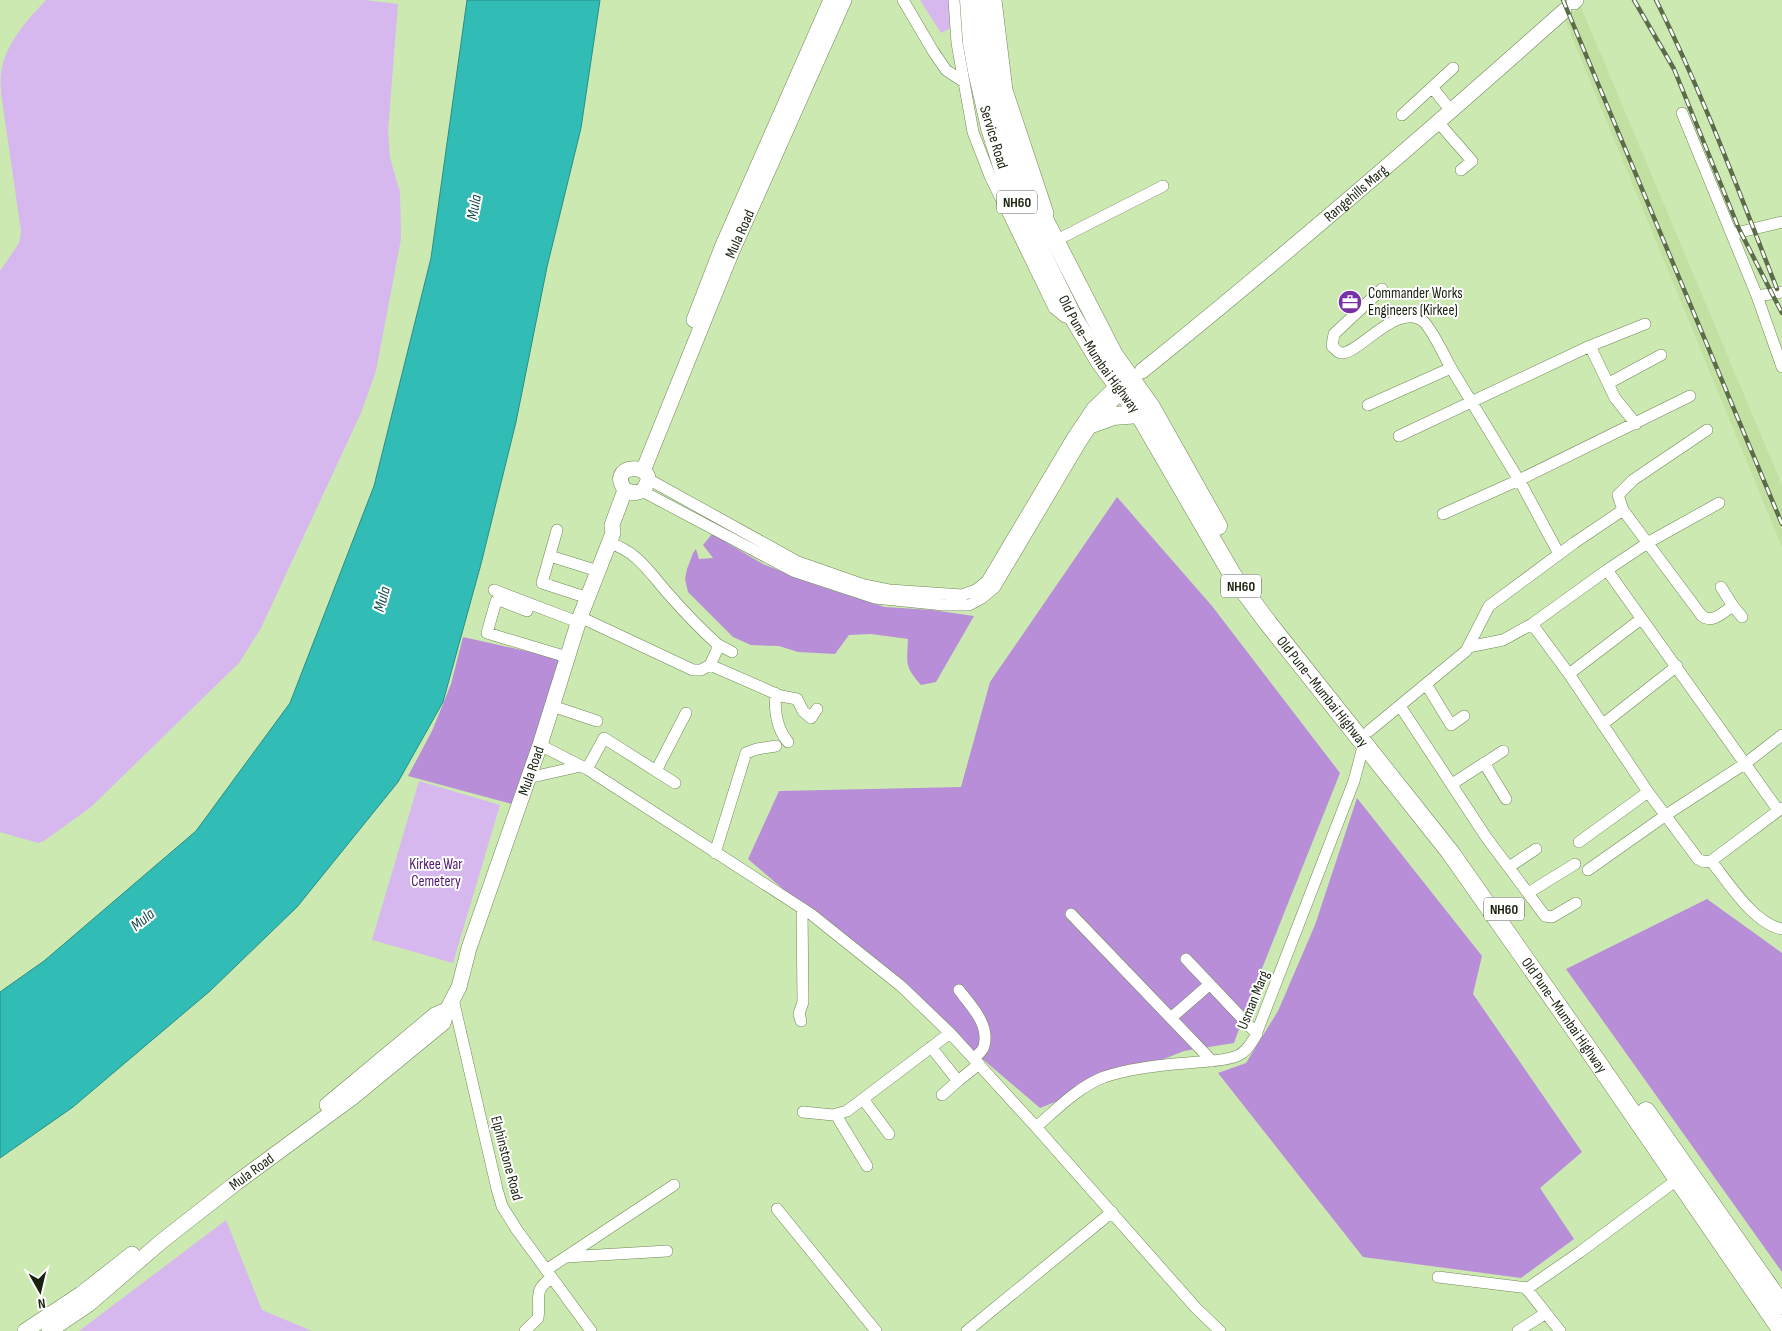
<svg xmlns="http://www.w3.org/2000/svg" width="1782" height="1331" font-family="'Sofia Sans Condensed',sans-serif">
<rect width="100%" height="100%" fill="#cde9b2"/>
<path fill="#c1e0a2" d="M1581,7l201,478v62l-218,-529z"/>
<path fill="#d6b8ef" d="M46,0h319l33,4 -10,127 2,27 10,34 1,47 -25,132 -15,42 -100,215 -22,35 -148,144 -47,34 -6,2 -38,-11v-561l19,-28 2,-12 -20,-138c0,-6 -1,-13 0,-20 4,-29 26,-53 45,-73z
M920,0h30l3,27 -12,6z
M419,781l81,24 -47,158 -81,-23z
M226,1220l36,90 50,21h-233z"/>
<path fill="#b88ed9" d="M1117,497l95,109 128,167 -89,223 -17,47 -50,8 -144,57 -292,-249 31,-68 182,-4 29,-105z
M712,534l51,30 50,20 72,23 47,3 42,6 -38,66 -15,3c-17,-19 -14,-21 -13,-46l-37,-5 -22,1 -14,19 -37,-2 -19,-6 -28,-1 -18,-8 -45,-45 -3,-13 2,-10 6,-16 3,-4 3,10 14,-1 -10,-13z
M463,637l99,22 -50,145 -104,-28 24,-45 19,-47z
M1357,798l125,158 -9,38 109,158 -42,36 34,51 -53,39 -158,-21 -145,-184 28,-10 32,-52 37,-86z
M1707,899l75,54v319l-216,-303z"/>
<path fill="#31bdb6" stroke="#2a8e84" d="M467,0h133l-19,128 -34,139 -31,155 -35,142 -38,138 -45,80 -101,125 -87,84 -137,116 -73,51v-166l44,-31 152,-130 94,-128 84,-217 57,-228z"/>
<g fill="none" stroke-linecap="round" stroke-linejoin="round">
<g stroke="#6f8855" stroke-width="12">
<path id="minor" d="M903,0l30,51 13,19 18,12
M954,0l3,43 16,89 17,44 64,132 11,9h8
M996,0l11,90 41,123
M1432,87l19,24
M1682,113l75,183 25,71
M1402,115l51,-47
M1438,122l34,39 -11,9
M1732,234l50,-12
M1055,241l108,-55
M1382,289l-48,45 -2,12c3,3 5,6 9,7 17,2 57,-52 82,-32 9,8 22,36 28,47
M1757,296l25,-4
M1590,346l25,52 21,26
M1609,383l52,-28
M1368,405l83,-37 72,119 36,67
M1707,430l-74,50 -15,15 5,15 79,106c11,8 21,-4 31,-10
M1399,436l191,-90 55,-22
M648,479l150,83 66,23 25,5 73,5 14,-5 11,-9 85,-143 20,-30 25,-24
M642,491l151,80 82,27 69,7h25l13,-7 13,-11 85,-143 20,-30 24,-22
M1443,514l76,-34 171,-84
M557,530l-15,53 46,15
M609,543c31,9 43,34 64,56 13,15 29,31 44,45v6l-7,15
M550,556l48,15
M1607,570l171,240
M1721,587l12,19 9,11
M494,590l84,32
M527,611l-28,-11 -3,1 -9,32 80,24
M580,617l113,53h8l9,-5 71,31 16,3 6,12 8,7 6,-9
M1532,624l37,50 79,118 50,67 6,3 7,-1c17,21 43,63 71,68
M717,644l15,8
M1468,647l35,-7 29,-16 75,-54 42,-28 70,-39
M1569,674l72,-55
M1426,684l25,41 13,-9
M775,693c0,18 1,35 13,49
M552,706l45,15
M1400,706l86,131 59,79 7,1 24,-14
M1603,724l74,-58
M1369,731l97,-80 23,-45 85,-63 49,-33
M540,745l47,24 224,145 90,72 49,47 86,94 160,181 24,23
M1484,763l22,36
M587,769l17,-31 71,45
M656,771l30,-58
M528,778l53,-12
M1452,784l51,-33
M1579,842l69,-50
M715,853l31,-100 11,-4 19,-3
M1711,861l71,-53
M1509,867l27,-18
M1588,870l78,-55 80,-52 36,-28
M1528,893l47,-29
M1071,914l141,147
M1186,959l71,75
M959,990c11,15 31,34 25,56 -1,5 -7,9 -10,13
M453,999l44,190 5,17 15,24 74,101
M1171,1018l39,-34
M801,1021l-2,-7 4,-12 -1,-94
M931,1047l27,34 -16,14
M958,1081l21,-17
M863,1099l26,35
M803,1112l30,3 14,-4 103,-78
M839,1114v6l3,5 25,41
M1036,1127c21,-18 42,-40 68,-50 27,-9 55,-12 83,-14 16,-2 35,-1 50,-7 9,-4 13,-11 18,-19l99,-256 10,-38
M777,1209l99,122
M566,1257l101,-6
M546,1270l128,-85
M1438,1277l90,11 52,-36 98,-73
M1526,1288l34,43
M525,1331l13,-13c3,-19 -6,-28 14,-40
M967,1331l145,-119
M1518,1331l28,-18"/>
</g>
<g stroke="#6f8855" stroke-width="16">
<g id="major">
<path d="M1574,2l2,-2"/>
<path d="M694,320l29,-75 108,-245"/>
<path id="s1" d="M1142,371c144,-116 284,-237 422,-360"/>
<path id="s2" d="M643,471l89,-220 112,-251"/>
<path d="M327,1105l108,-90 12,-5"/>
<path d="M25,1331l56,-37 51,-40"/>
<path id="s3" d="M49,1331l40,-27 73,-63 74,-58 117,-86 90,-74 4,-13 12,-23 10,-39 71,-203 40,-128 33,-84 -1,-8 13,-35c-21,-30 42,-27 17,1l-8,2 -9,-3"/>
</g>
</g>
<g stroke="#6f8855" stroke-width="19">
<g id="highway">
<path id="s4" d="M969,0l3,43 5,28 13,57 17,54 66,135 27,45 39,52 94,162 35,47 182,229 139,198 193,281"/>
<path d="M985,0l3,41 5,26 11,50 18,59 92,179 37,52 67,119"/>
<path d="M1094,423l19,-7 26,-2"/>
<path d="M1646,1111l136,194"/>
</g>
</g>
<use href="#minor" stroke="#fff" stroke-width="11"/>
<use href="#major" stroke="#fff" stroke-width="15"/>
<use href="#highway" stroke="#fff" stroke-width="18"/>
<g stroke="#5c6c4b" stroke-width="4.5">
<path id="rail" d="M1563,0l219,524
M1634,0l40,69 65,160 43,84
M1656,0c47,94 83,192 121,289"/>
</g>
<use href="#rail" stroke="#fff" stroke-width="2.5" stroke-dasharray="8" stroke-linecap="butt"/>
</g>
<defs>
<g id="office-disc" transform="scale(1.25)"><circle r="9.5" fill="#7932a6" stroke="#fff"/><path d="M-6-3h4V-5.5h4V-3h4V5H-6ZM-1-4.5V-3h2v-1.5ZM-6 0V1H6V0Z" fill="#fff"/></g>
</defs>
<g fill-rule="evenodd">
<use href="#office-disc" x="1350" y="302"/>
</g>
<g text-anchor="middle" stroke-width="4" stroke-linejoin="round" paint-order="stroke">
<g fill="#fff" stroke="#5e6456" stroke-width="1">
<rect x="997" y="190.5" width="40" height="23" rx="4"/>
<rect x="1221" y="574.5" width="40" height="23" rx="4"/>
<rect x="1484" y="897.5" width="40" height="23" rx="4"/>
</g>
<g font-size="14" font-weight="bold" fill="#19220e">
<text x="1017" y="207">NH60</text>
<text x="1241" y="591">NH60</text>
<text x="1504" y="914">NH60</text>
</g>
<g font-size="15" fill="#19220e" stroke="#fff">
<text transform="translate(994 137) rotate(73)" y="5">Service Road</text>
<text dy="5" stroke="none"><textPath href="#s1" startOffset="278">Rangehills Marg</textPath></text>
<text dy="5" stroke="none"><textPath href="#s2" startOffset="256">Mula Road</textPath></text>
<text dy="5" stroke="none"><textPath href="#s4" startOffset="382">Old Pune–Mumbai Highway</textPath></text>
<text dy="5" stroke="none"><textPath href="#s4" startOffset="788">Old Pune–Mumbai Highway</textPath></text>
<text dy="5" stroke="none"><textPath href="#s3" startOffset="768">Mula Road</textPath></text>
<text transform="translate(1253 1000) rotate(-68)" y="5">Usman Marg</text>
<text dy="5" stroke="none"><textPath href="#s4" startOffset="1192">Old Pune–Mumbai Highway</textPath></text>
<text transform="translate(507 1158) rotate(75)" y="5">Elphinstone Road</text>
<text dy="5" stroke="none"><textPath href="#s3" startOffset="258">Mula Road</textPath></text>
</g>
<g font-size="15" fill="#19220e" stroke="#fff" text-anchor="start">
<text x="1368" y="298">Commander Works<tspan x="1368" dy="17">Engineers (Kirkee)</tspan></text>
</g>
<g font-size="15" fill="#4f1770" stroke="#fff">
<text x="436" y="869">Kirkee War<tspan x="436" dy="17">Cemetery</tspan></text>
</g>
<g font-size="16" font-style="italic" fill="#144d4a" stroke="#fff">
<text transform="translate(473 207) rotate(-80)" y="6">Mula</text>
<text transform="translate(381 599) rotate(-75)" y="6">Mula</text>
<text transform="translate(142 919) rotate(-39)" y="6">Mula</text>
</g>
</g>
<g transform="translate(40 1291) rotate(172)" stroke="#ffffff" stroke-width="4" paint-order="stroke">
<path d="M0-4L9 19L0 12L-9 19Z" fill="#19220e"/>
<text y="-8" font-size="14" font-weight="bold" text-anchor="middle" fill="#19220e">N</text>
</g>
</svg>
